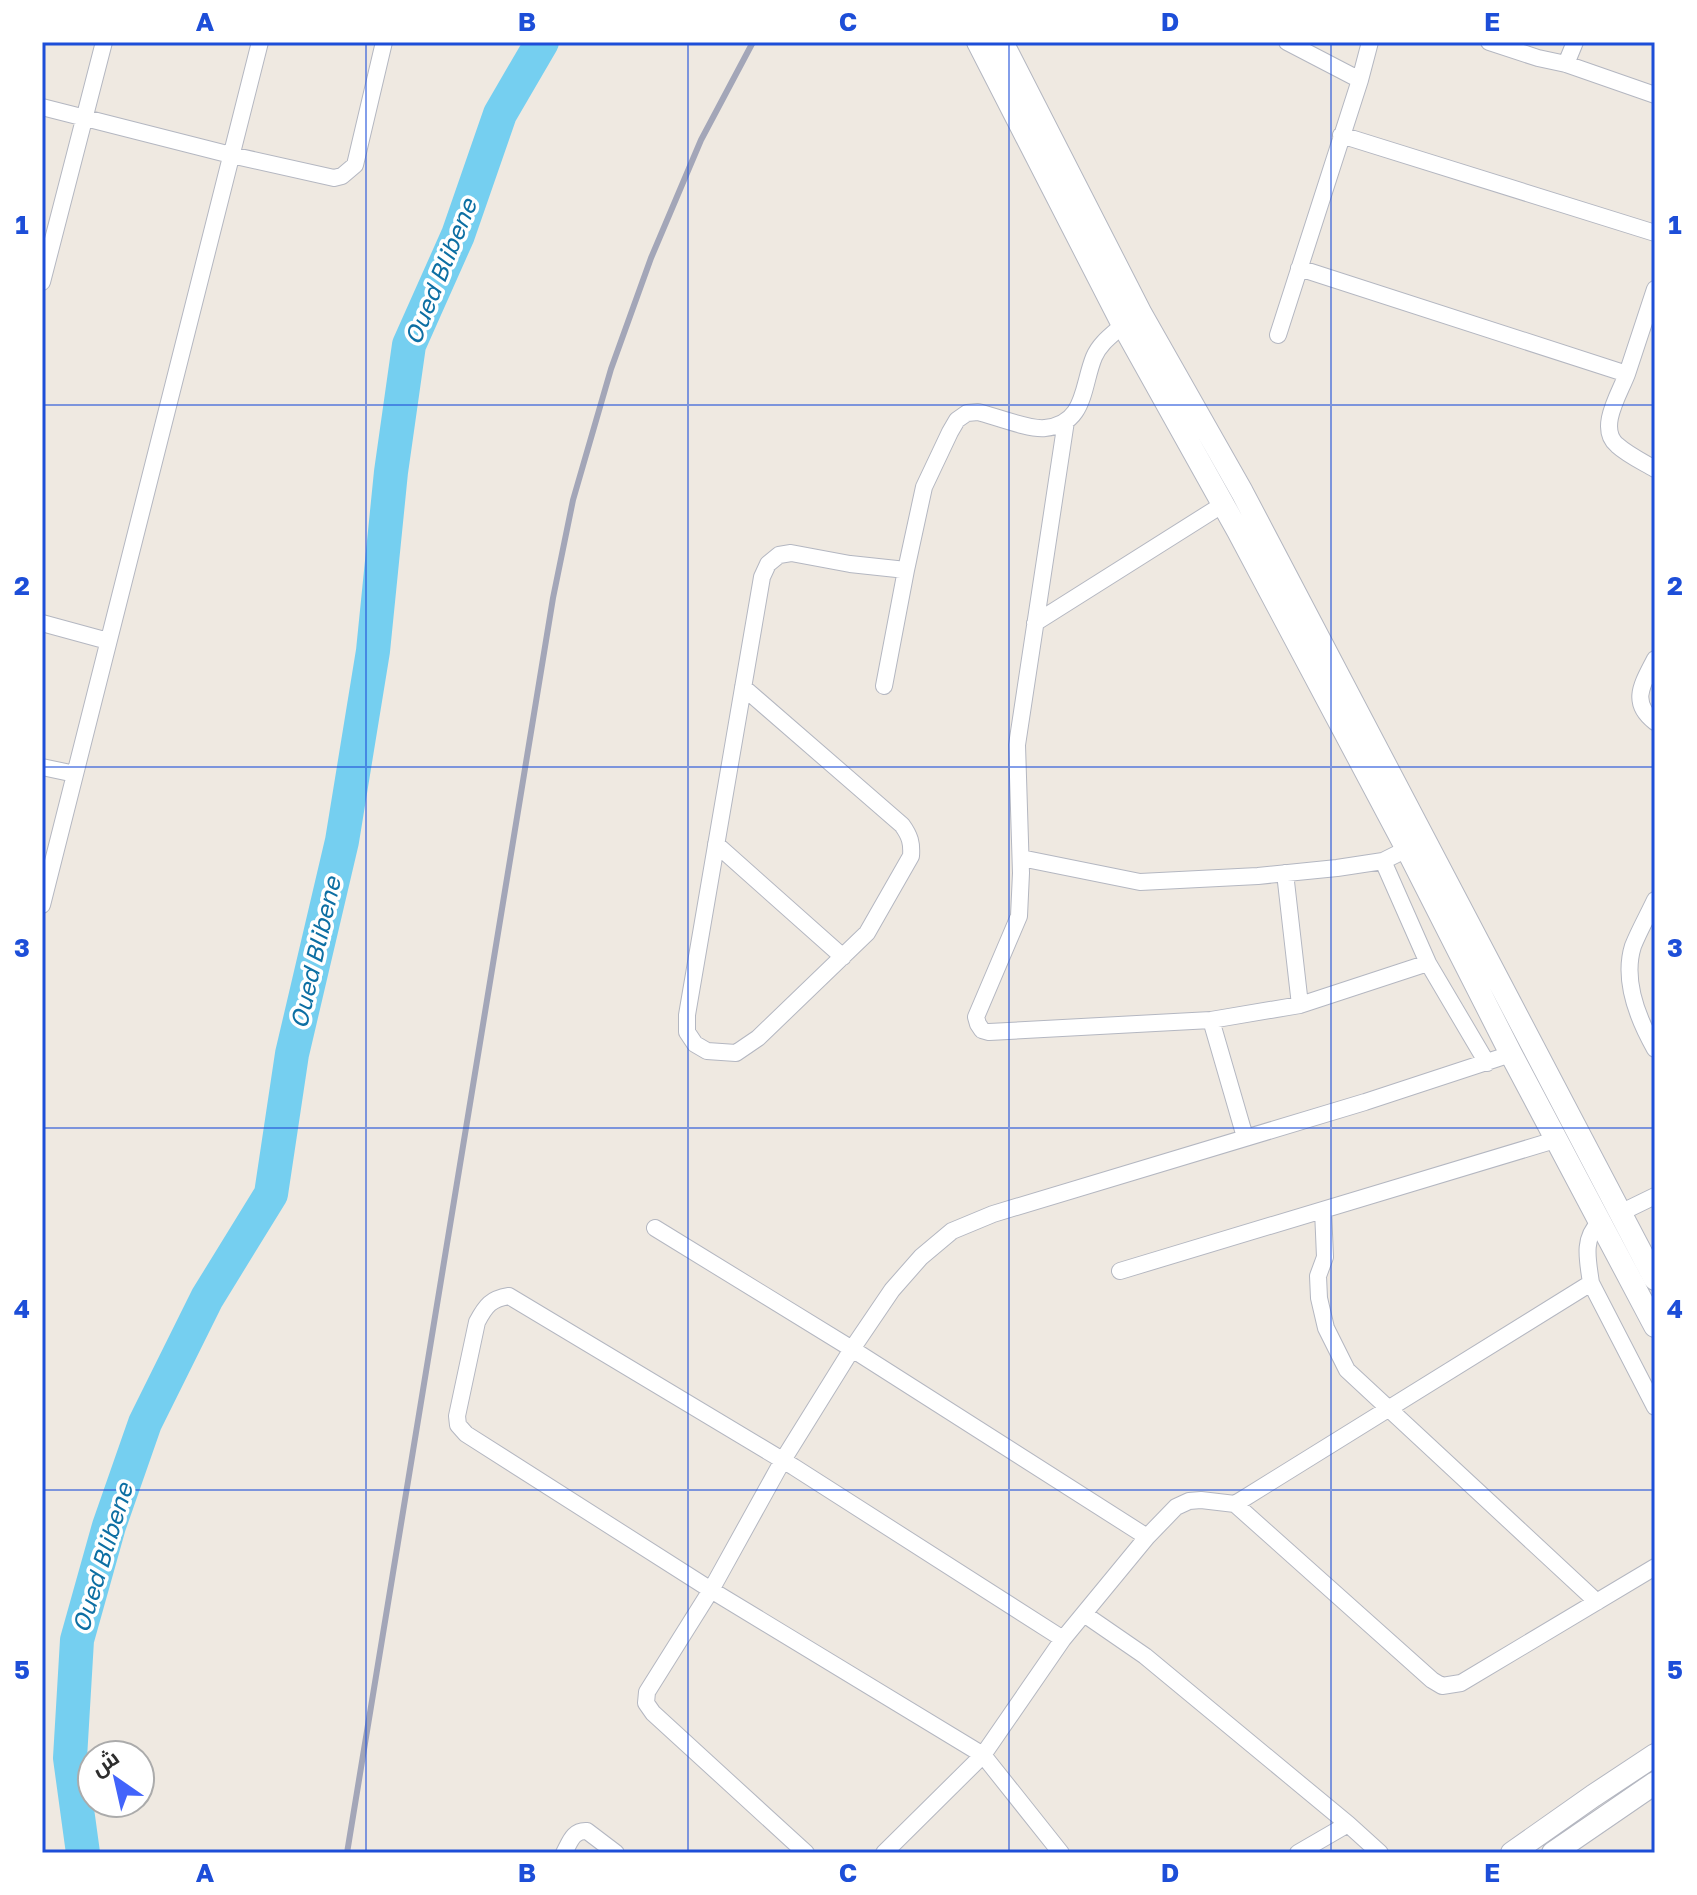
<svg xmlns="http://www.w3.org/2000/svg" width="1697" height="1895" font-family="'Golos Text',Cairo,sans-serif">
<rect width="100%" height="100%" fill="#efe9e1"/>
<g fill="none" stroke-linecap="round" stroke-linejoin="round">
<path stroke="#75cff0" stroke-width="34" d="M83,1853l-13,-95 7,-118 32,-114 36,-103 62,-125 64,-104 21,-140 50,-213 31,-190 18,-179 18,-127 49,-110 42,-121 42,-72"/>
<g stroke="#b4b7c1" stroke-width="18">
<path id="street" d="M1287,42l73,38
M1489,42l49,16 28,6 89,31
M1566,64l9,-22
M42,107l189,48 103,23 8,-2 13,-11 29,-123
M1341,135l314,98
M1299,268l328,106 28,-85
M42,282l62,-240
M1278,335l82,-255 10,-38
M1627,374c-7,19 -30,54 -10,71 11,10 26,17 38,24
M1066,421l-49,324 4,128 -2,43 -43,101 2,7 4,6 7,2 222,-12 89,-15 128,-42
M42,623l66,18
M1035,623l187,-118
M1655,659c-12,24 -26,43 0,63
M884,686l22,-116 18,-83 26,-55 7,-12 10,-7 11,-1c16,4 52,18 67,16 41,-4 37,-42 49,-71 6,-14 18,-22 29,-32
M743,687l159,138c8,11 10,18 9,31l-44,77 -109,105 -22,15 -29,-2 -12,-7 -8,-12v-17l75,-438 6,-13 11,-9 12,-2 59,11 56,6
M42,767l33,7
M716,844l127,113
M1021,858l119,24 118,-6 79,-8 46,-7 24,-12
M1383,861l45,102 59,100
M1285,873l15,132
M1655,900c-7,15 -16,31 -22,46 -11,35 5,73 22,103
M42,905l218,-863
M1211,1020l34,117
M1323,1210l2,47 -7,19 1,22 7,30 21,42 250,232
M1620,1213l35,-17
M655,1228l197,121 295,188
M1120,1271l435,-131
M1591,1283l64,124
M1235,1504l197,176 10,6 19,-3 194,-116
M1084,1614l61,42 203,168
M564,1853c6,-11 9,-23 23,-22l29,22
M806,1853l-153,-140 -7,-10 1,-11 64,-102 72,-130 69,-111 40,-59 29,-33 31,-26 41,-17 372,-112 146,-48
M884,1853l99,-98 80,-116 84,-102 29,-30 13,-6 12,-1 34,4 356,-221c-3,-22 -9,-44 8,-60
M1061,1853l-78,-98 -272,-165 -245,-156 -8,-9 -1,-9 20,-94c9,-17 14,-23 32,-26l285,171 269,172
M1298,1853l50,-29 32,29"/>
</g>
<g stroke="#b4b7c1" stroke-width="24">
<path id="secondary" d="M978,42l145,283 115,206 169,318 104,205 144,272
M1002,42l139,272 101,178 413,787
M1512,1853l81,-57 62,-41
M1553,1853l102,-70"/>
</g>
<use href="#street" stroke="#fff" stroke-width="16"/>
<use href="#secondary" stroke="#fff" stroke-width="22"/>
<path stroke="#a3a6b8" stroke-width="6" d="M347,1853l206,-1255 20,-98 38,-131 40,-111 50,-118 52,-98"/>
</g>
<path fill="none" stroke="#1d4ed8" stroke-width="2" stroke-opacity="0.55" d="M366,42v1811M688,42v1811M1009,42v1811M1331,42v1811M42,405h1613M42,767h1613M42,1128h1613M42,1490h1613"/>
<g text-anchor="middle" stroke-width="7" stroke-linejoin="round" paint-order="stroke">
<g font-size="24" font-style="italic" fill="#0d6fa3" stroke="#fff">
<text transform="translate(441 272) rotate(-68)" y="8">Oued Blibene</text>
<text transform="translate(316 953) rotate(-77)" y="8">Oued Blibene</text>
<text transform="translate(103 1558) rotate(-73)" y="8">Oued Blibene</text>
</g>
</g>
<rect width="1697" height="1895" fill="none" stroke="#ffffff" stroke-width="88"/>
<g transform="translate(116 1779) rotate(326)"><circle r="38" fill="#ffffff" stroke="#ababab" stroke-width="2"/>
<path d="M0-6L14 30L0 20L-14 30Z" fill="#4264fb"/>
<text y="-12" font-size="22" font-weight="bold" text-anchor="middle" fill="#2e2e2e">ش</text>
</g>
<rect x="44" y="44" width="1609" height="1807" fill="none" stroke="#1d4ed8" stroke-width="3"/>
<g font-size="26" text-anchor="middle" font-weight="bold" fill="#1d4ed8">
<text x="205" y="31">A</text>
<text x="527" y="31">B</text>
<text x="848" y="31">C</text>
<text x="1170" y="31">D</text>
<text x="1492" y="31">E</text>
<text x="22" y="234">1</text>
<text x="1675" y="234">1</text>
<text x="22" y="595">2</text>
<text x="1675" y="595">2</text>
<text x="22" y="957">3</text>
<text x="1675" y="957">3</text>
<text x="22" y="1318">4</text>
<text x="1675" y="1318">4</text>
<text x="22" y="1679">5</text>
<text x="1675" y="1679">5</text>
<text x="205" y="1882">A</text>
<text x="527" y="1882">B</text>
<text x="848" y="1882">C</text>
<text x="1170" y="1882">D</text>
<text x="1492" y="1882">E</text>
</g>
</svg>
